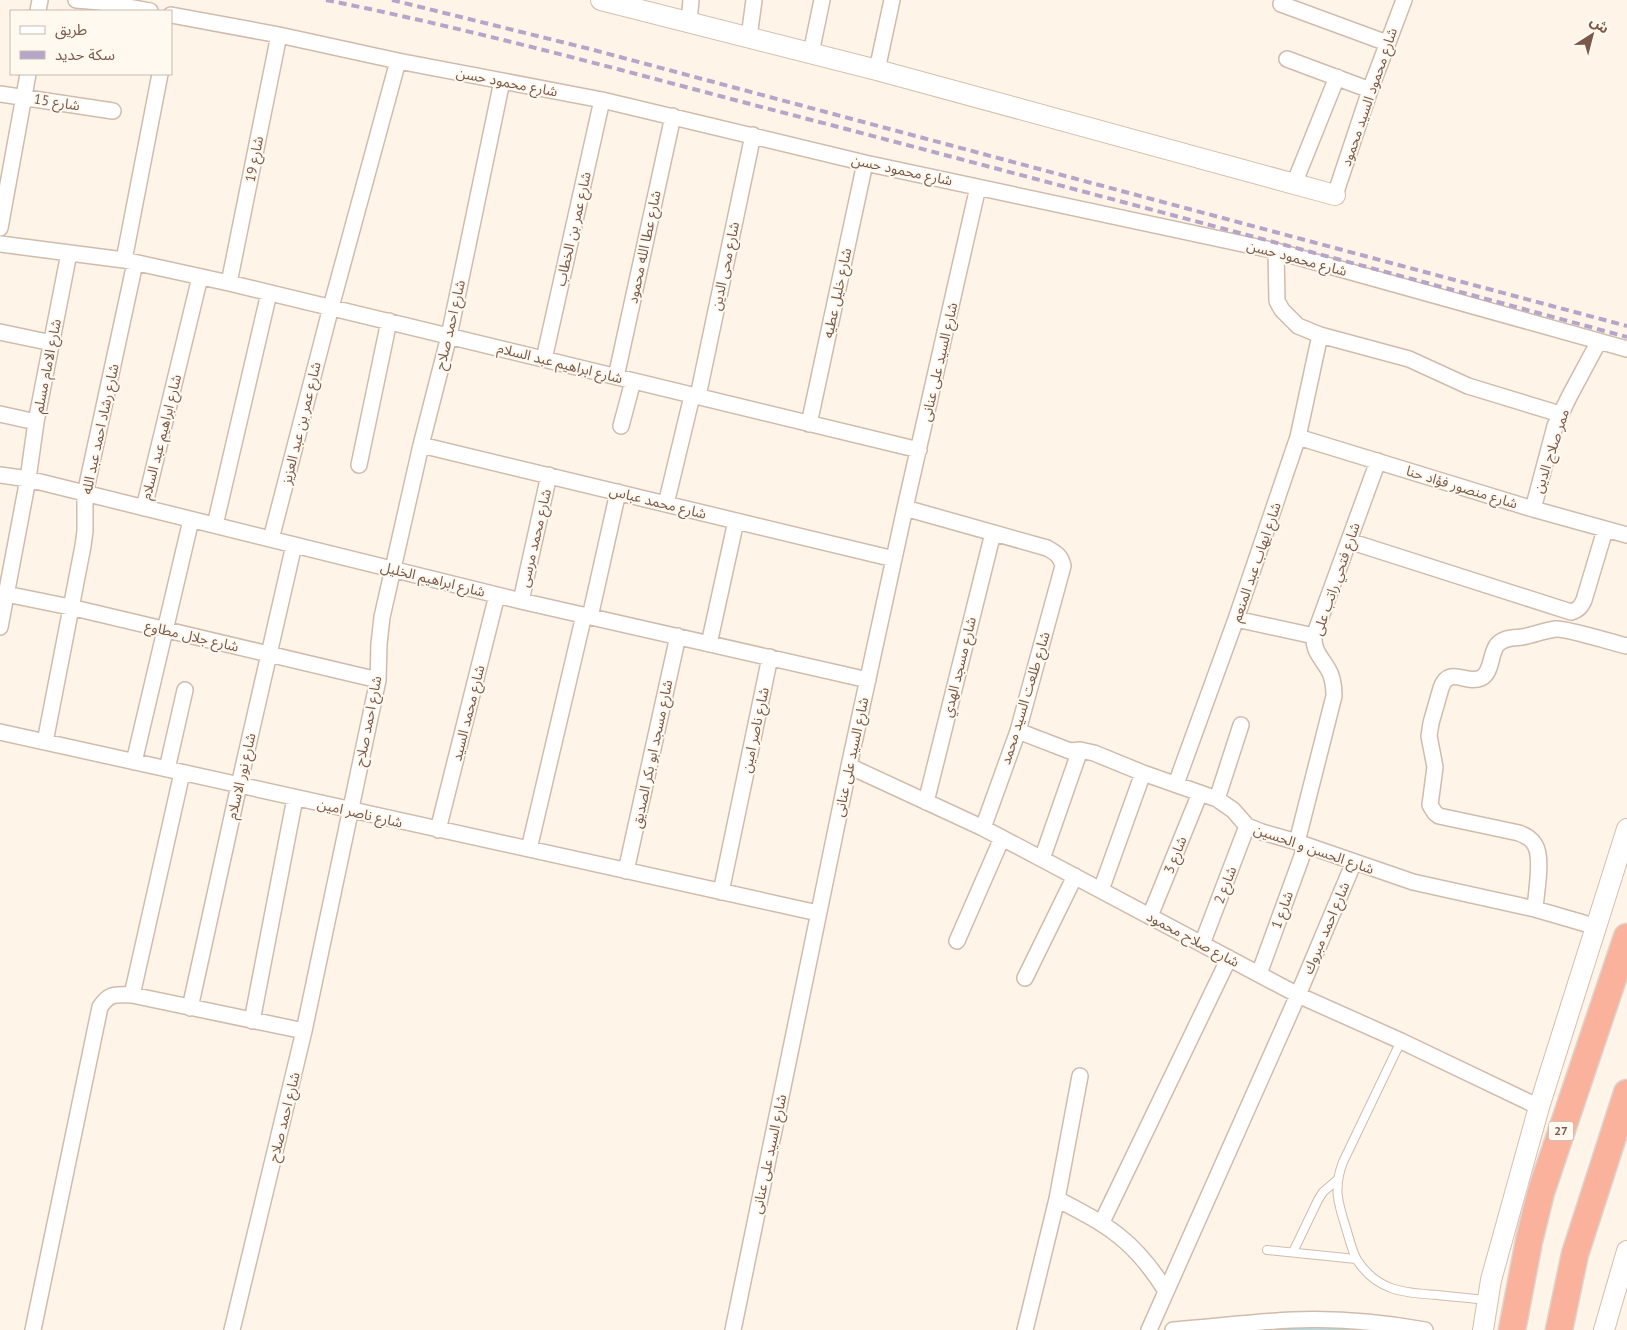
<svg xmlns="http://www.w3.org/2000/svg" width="1627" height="1330" font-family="'PT Sans','Noto Sans Arabic',sans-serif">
<rect width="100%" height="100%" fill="#fef5e8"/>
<path fill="#bae4e9" stroke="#a0d4dc" d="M1382,1324l16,6h-165z"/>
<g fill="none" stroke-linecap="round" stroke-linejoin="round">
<g stroke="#d1bbac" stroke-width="10">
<path id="lane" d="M1401,1041l-58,121c-10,26 -5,41 3,66 3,10 6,23 11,32 20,31 47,33 80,35 17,2 33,3 49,5
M1267,1250l89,9
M1293,1252l25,-52 5,-8 14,-12"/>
</g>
<g stroke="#d1bbac" stroke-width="18">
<path id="street" d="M76,0l24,2 50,9
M1281,4l106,39
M38,11l2,-11
M171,15l108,20 119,26 204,39 263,63 411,88 351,98
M689,22l2,-22
M749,37l5,-37
M811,53l11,-53
M1287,59l83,31
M877,70l15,-70
M0,94l113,17
M1294,184l43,-107
M1335,195l35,-105 34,-90
M0,228l28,-154
M0,244l124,16 105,23 690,167
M1276,251l1,50 5,9 16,16 22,9 89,24 59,27 92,28
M124,260l36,-186
M229,283l50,-248
M0,332l52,11
M544,359l58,-259
M616,377l57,-261
M698,396l55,-261
M0,414l36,8
M809,424l56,-261
M621,426l12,-45
M1298,437l235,72 94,26
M421,445l473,114
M359,465l30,-144
M0,475l28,4 493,122 347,79
M666,504l26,-108
M144,508l56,-231
M905,508l142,40c9,5 14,8 16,18l-45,165 -35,97
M1533,509l22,-83 14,-29 30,-56
M215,525l54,-232
M271,539l60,-232 67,-246
M1349,541l222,71c7,-2 10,-5 13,-12l21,-70
M6,594l64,13 308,73
M521,601l28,-126
M590,617l28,-125
M1236,619l78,17
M0,627l28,-148 8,-57 33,-169
M709,644l27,-123
M1018,731l52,20 10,-1 14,3 49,20 74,26 16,11 14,16 15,6 35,10 116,40 122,27 62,18
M0,732l818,181
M45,742l38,-196 2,-15v-37l50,-231
M134,762l57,-242
M849,766l134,62 59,31 256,136 103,46 138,66
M167,769l18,-79
M1176,784l60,-165 62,-182 22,-102
M1217,799l24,-74
M926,802l67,-269
M438,830l59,-235
M1297,842l37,-146c0,-9 -1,-19 -6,-27 -7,-12 -15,-18 -14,-33l64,-175
M529,849l55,-234
M1042,859l38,-109
M626,871l52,-235
M1101,890l42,-117
M721,892l49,-235
M1535,909c1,-16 8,-51 0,-64 -4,-7 -9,-9 -16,-12l-80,-17 -4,-3 -5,-8 5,-38 -6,-31 2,-13 10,-35c8,-23 25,-3 40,-10 11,-5 9,-24 16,-33 7,-8 17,-7 25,-8 12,-2 23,-7 34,-8 11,-1 57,14 71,17
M1150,916l50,-123
M957,941l45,-103
M1202,944l45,-118
M1259,974l47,-129
M1025,978l50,-102
M132,995l50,-222
M190,1008l49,-223 55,-240
M252,1021l43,-223
M1057,1199c52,27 77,41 109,92
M1102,1222l127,-264
M33,1330l67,-323c10,-15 16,-12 32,-12l172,36
M232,1330l72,-299 74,-351 1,-36 3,-27 39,-172 28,-109 53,-255
M733,1330l116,-564 56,-258 73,-321
M1025,1330l32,-131 23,-123
M1149,1330l149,-335 56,-133
M1173,1330c40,-3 79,-8 119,-10 44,-2 89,2 133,10"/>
</g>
<g stroke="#d7beac" stroke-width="22">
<path id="secondary" d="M601,0l276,70 458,125
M1483,1330l8,-50 48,-173 88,-278
M1604,1330l23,-79"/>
</g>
<g stroke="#dcd4d0" stroke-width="29">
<path id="highway" d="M1512,1330l17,-89 12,-49 86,-255
M1559,1330l16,-76 52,-161"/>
</g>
<use href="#lane" stroke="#fff" stroke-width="8"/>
<use href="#street" stroke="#fff" stroke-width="15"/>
<use href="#secondary" stroke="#fff" stroke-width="20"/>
<use href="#highway" stroke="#fbb29c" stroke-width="26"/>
<path stroke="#b7a4c9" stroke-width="4" stroke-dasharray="8 5" stroke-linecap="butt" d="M326,0c170,34 337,82 505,125 266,70 531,140 796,212
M392,0l198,49 1037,277"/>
</g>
<g text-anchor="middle" stroke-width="4" stroke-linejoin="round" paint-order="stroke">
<rect fill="#fff9f0" stroke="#a2897b" stroke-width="1" x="1548.5" y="1121.5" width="25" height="19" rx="4"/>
<g font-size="12" font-weight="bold" fill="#7a5949">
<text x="1561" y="1135">27</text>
</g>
<g font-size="14" fill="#7a5949" stroke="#fff9f0">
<text transform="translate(507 82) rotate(11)" y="5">شارع محمود حسن</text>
<text transform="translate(1369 97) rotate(-71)" y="5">شارع محمود السيد محمود</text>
<text transform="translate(57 102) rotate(9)" y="5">شارع 15</text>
<text transform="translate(254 159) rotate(-79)" y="5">شارع 19</text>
<text transform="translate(902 170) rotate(12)" y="5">شارع محمود حسن</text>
<text transform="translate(573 229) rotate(-77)" y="5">شارع عمر بن الخطاب</text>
<text transform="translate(644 247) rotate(-78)" y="5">شارع عطا الله محمود</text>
<text transform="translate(1297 258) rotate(15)" y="5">شارع محمود حسن</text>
<text transform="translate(725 266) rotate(-78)" y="5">شارع محى الدين</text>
<text transform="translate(837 293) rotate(-78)" y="5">شارع خليل عطيه</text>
<text transform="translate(450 325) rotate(-77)" y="5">شارع احمد صلاح</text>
<text transform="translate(939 362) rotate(-77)" y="5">شارع السيد على عنانى</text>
<text transform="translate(560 363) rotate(14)" y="5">شارع ابراهيم عبد السلام</text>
<text transform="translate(47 366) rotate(-79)" y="5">شارع الامام مسلم</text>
<text transform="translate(301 423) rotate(-76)" y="5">شارع عمر بن عبد العزيز</text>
<text transform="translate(100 429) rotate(-78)" y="5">شارع رشاد احمد عبد الله</text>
<text transform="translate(161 437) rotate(-76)" y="5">شارع ابراهيم عبد السلام</text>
<text transform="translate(1551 451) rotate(-72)" y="5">ممر صلاح الدين</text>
<text transform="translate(1462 487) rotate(17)" y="5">شارع منصور فؤاد حنا</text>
<text transform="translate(658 502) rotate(14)" y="5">شارع محمد عباس</text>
<text transform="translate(535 538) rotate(-77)" y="5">شارع محمد مرسى</text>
<text transform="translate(1256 562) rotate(-71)" y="5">شارع ايهاب عبد المنعم</text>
<text transform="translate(433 579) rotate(14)" y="5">شارع ابراهيم الخليل</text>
<text transform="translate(1336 579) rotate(-71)" y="5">شارع فتحي راتب على</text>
<text transform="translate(192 636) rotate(13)" y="5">شارع جلال مطاوع</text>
<text transform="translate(959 667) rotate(-76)" y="5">شارع مسجد الهدي</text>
<text transform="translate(1025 698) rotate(-73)" y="5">شارع طلعت السيد محمد</text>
<text transform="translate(468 713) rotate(-76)" y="5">شارع محمد السيد</text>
<text transform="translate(368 721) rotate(-79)" y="5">شارع احمد صلاح</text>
<text transform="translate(755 730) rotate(-78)" y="5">شارع ناصر امين</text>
<text transform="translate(652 754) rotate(-78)" y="5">شارع مسجد ابو بكر الصديق</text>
<text transform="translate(851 757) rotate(-78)" y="5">شارع السيد على عنانى</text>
<text transform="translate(241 776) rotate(-77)" y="5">شارع نور الاسلام</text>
<text transform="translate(360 813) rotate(13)" y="5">شارع ناصر امين</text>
<text transform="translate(1314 849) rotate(19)" y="5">شارع الحسن و الحسين</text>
<text transform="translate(1175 855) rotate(-68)" y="5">شارع 3</text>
<text transform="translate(1225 885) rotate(-69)" y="5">شارع 2</text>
<text transform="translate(1282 910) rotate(-70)" y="5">شارع 1</text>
<text transform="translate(1326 928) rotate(-67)" y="5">شارع احمد مبروك</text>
<text transform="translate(1193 939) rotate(28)" y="5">شارع صلاح محمود</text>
<text transform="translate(284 1117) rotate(-76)" y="5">شارع احمد صلاح</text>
<text transform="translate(769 1154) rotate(-78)" y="5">شارع السيد على عنانى</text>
</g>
</g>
<rect x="10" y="10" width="162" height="65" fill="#fff9f0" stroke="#cab9ad"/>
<rect x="20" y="26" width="25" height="8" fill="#ffffff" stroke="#cab9ad"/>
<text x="55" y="35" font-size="15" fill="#7a5949">طريق</text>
<rect x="20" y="51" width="25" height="8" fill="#b7a4c9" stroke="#cab9ad"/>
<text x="55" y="60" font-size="15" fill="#7a5949">سكة حديد</text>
<g transform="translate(1592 35) rotate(36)" stroke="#fff9f0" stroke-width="4" paint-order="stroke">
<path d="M0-4L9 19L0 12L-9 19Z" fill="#7a5949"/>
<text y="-8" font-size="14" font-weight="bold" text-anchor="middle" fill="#7a5949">ش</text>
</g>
</svg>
